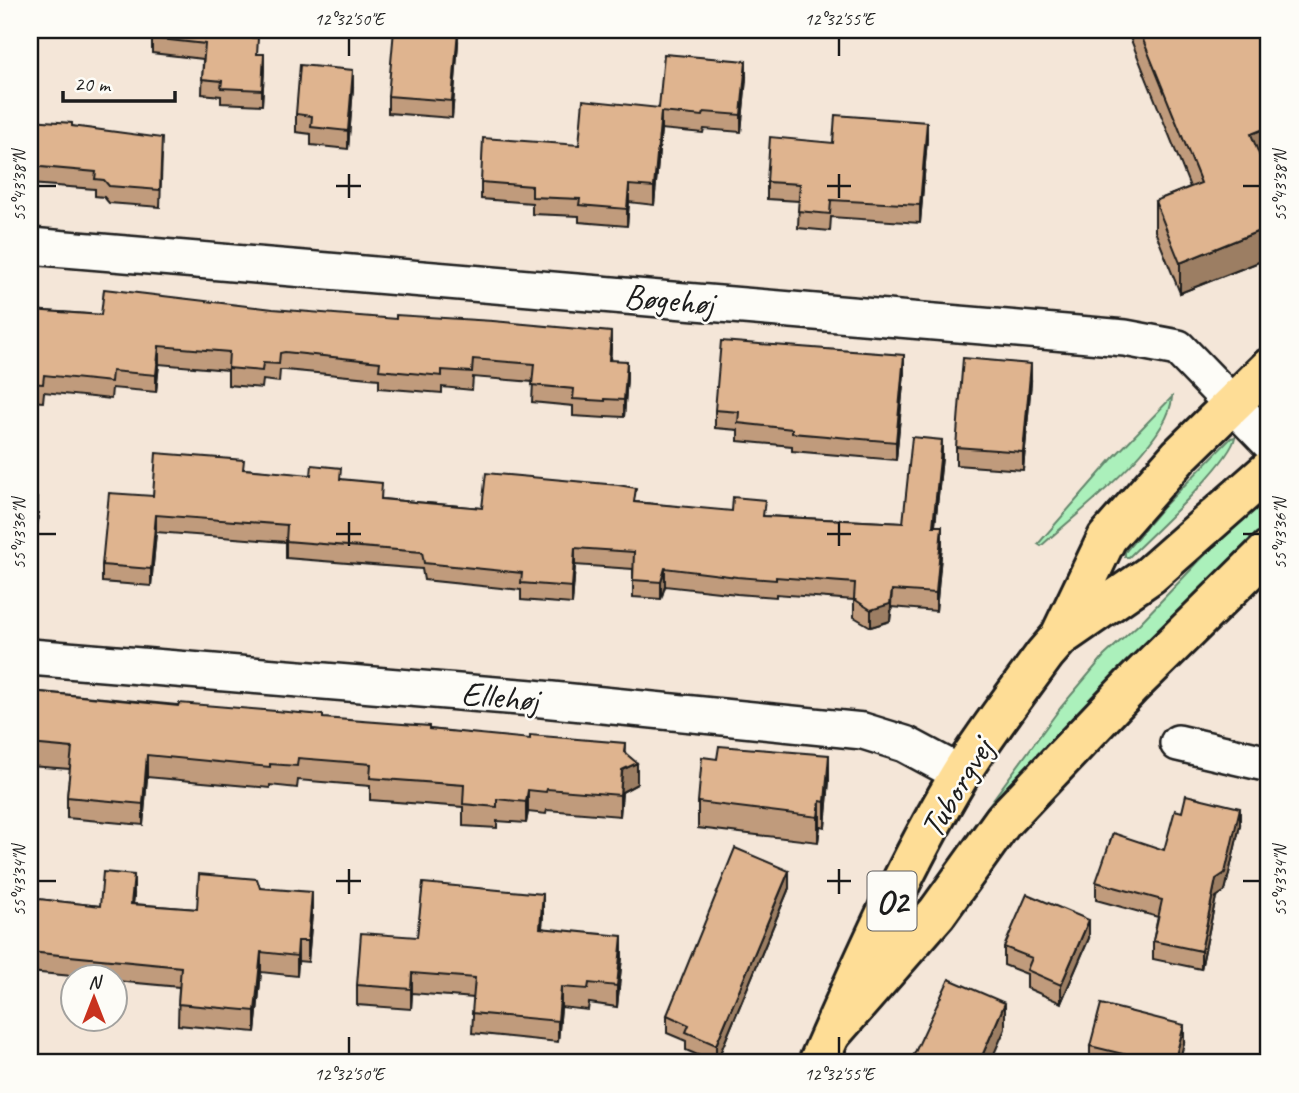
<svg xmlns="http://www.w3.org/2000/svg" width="1299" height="1093" font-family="Caveat,sans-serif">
<rect width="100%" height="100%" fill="#f4e6d8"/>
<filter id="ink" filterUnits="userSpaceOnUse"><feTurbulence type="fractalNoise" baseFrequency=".0143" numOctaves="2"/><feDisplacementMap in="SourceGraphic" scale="14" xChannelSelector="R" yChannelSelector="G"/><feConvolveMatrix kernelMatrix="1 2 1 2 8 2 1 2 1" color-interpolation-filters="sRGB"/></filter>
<g filter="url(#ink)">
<path fill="#abf0bb" stroke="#64866c" stroke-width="2" d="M1172,397c-2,46 -96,117 -131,149l-3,-2 74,-85z
M1235,437c-3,24 -85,99 -106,120h-4v-5l37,-44 69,-70z
M1269,496v32l-298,308 -2,-4 92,-125 43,-51 36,-33 87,-91z"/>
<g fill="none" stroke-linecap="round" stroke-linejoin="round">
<g stroke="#1c1c1c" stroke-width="40">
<path id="minor" d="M30,246l1095,92 53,10 91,94
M30,657l502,41 331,33 42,13 56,30
M1178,743l91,21"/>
</g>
<g stroke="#1c1c1c" stroke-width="44">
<path id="primary" d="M1060,636l47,-98 72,-82 90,-88
M818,1063c43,-97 86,-196 141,-287 26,-42 57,-82 86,-122l14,-16 91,-63 119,-105"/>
</g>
<g stroke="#1c1c1c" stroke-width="44">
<path id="motorway" d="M832,1033l105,-120 66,-92 128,-135 138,-136"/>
</g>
<use href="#minor" stroke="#fdfcf7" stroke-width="35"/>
<use href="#primary" stroke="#fedd96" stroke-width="38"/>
<use href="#motorway" stroke="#fedd96" stroke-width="38"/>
</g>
<path fill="#c09b7b" stroke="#1c1c1c" stroke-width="2" d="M1127,30h129l6,131 7,18v79l-89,35 -25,-62v-30l35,-14z
M238,36l20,18 6,15 -2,36 -41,-2v-7l-19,-2 1,-35 -51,-6v-15z
M458,43l-6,75 -64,-5v-17z
M746,78l-5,54 -37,-3 -1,4 -42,-4 -7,76 -25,-3 -2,24 -48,-4v-6l-47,-2v-11l-51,-4v-17l98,-37 80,-37z
M353,88l-5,61 -37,-4v-11l-15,-2v-18z
M30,120l42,6 90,29 -2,52 -51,-4 -5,-6 -9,-1v-7l-65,-5z
M927,139l-7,84 -89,-6 -1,14 -32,-3 1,-27 -32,-2v-17l66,-39z
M30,310l581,39 -1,11 17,18 -3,39 -19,-1v2l-32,-2v-10l-41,-4 1,-20 -60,-5 -1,13 -30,-3v6l-63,-5v-9l-94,-9h-5l-1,12 -16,-2 -1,8 -34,-3v-15l-69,-6 -3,28 -44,-4 -1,11 -67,-7 -1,10 -13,-1z
M904,373l-8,87 -104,-9v-5l-54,-5v-11l-23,-2v-18z
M1031,382l-8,88 -67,-5v-18z
M942,457l-7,69 7,18 -6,67 -44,-4 -2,14 -19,6 -17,-10v-17l-78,-6v3l-39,-3 -72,-8 -4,13 -28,-2v-28l-58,-4 -3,39 -51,-4v-10l-97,-10 -2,-11 -136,-11v-16l-130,-10 -5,54 -49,-4v-17l51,-69 91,-27 97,10 41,20 100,9 154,-6 129,14 138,7z
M30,497l8,18 -7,72h-1z
M30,691l399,38 196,23 12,32 -15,8 -2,24 -73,-6 -1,4 -18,-2 -2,11 -29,-2v7l-34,-2v-19l-93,-7v-14l-72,-6 -1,8 -27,-3v3l-123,-11 -4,48 -76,-7v-21l3,-28 -40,-3z
M829,780l-4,47 -5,-1 -2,16 -120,-14v-26z
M1240,825l-15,66 -9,6 -15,72 -48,-10v-18l5,-24 -62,-17v-18l68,-32z
M260,888l52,25 -4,49 -10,-1 -1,15 -36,-4 -6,60 -77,-7 1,-38 -63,-6v-4h-33l-53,-5v-74l70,8 34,-11 -1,9 64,5z
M789,888l-73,175 -30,-13v-9l-19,-8v-18z
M543,915l-1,13 80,29 -5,50 -28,-4 -1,7 -27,-3 -3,35 -86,-9 2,-35 -62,-5 -1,16 -54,-4v-20l60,-48z
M1089,938l-28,65 -34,-15v-14l-23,-9v-18z
M1184,1043l-5,20h-89v-17z"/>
<path fill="#9c7e64" stroke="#1c1c1c" stroke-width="2" d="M458,30v13l-6,75v-17z
M264,54v15l-2,36v-15z
M746,61v17l-5,54v-17z
M353,70v18l-5,61v-18z
M661,112v17l-7,76v-18z
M927,122v17l-7,84v-18z
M1269,127v31l-18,7v-31z
M629,185v17l-2,24v-17z
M1269,227v31l-89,35v-30z
M611,332v17l-2,28v-17z
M159,346v18l-3,28v-17z
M904,355v18l-8,87v-18z
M627,361v17l-3,39v-17z
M1031,364v18l-8,88v-18z
M942,440v17l-9,86v-17z
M38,498v17l-7,72v-17z
M156,515v17l-5,54v-17z
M942,526v18l-6,67v-18z
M575,548v17l-3,39v-17z
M665,568v18l-4,13v-17z
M892,590l-2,31 -19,6v-17z
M625,743l-1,26 13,-6v21l-15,8 -2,24v-21z
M147,755v22l-4,48v-21z
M829,755v25l-4,47v-25z
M528,790v22l-2,11v-21z
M820,801v25l-2,16v-25z
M1240,808v17l-15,66 -9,6 -15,72v-18l15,-72z
M789,871v17l-73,175v-18z
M134,875v20l-3,29v-20z
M312,892v21l-4,49v-21z
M543,894v21l-3,34v-21z
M1089,920v18l-28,65v-18z
M622,936v21l-5,50v-21z
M298,941v20l-1,15v-20z
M261,952v20l-6,60v-21z
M412,973v20l-1,16v-20z
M561,987v20l-3,35v-21z
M1005,1003v26l-15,34h-11z
M1184,1025v18l-5,20h-5z"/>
<path fill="#dfb48f" stroke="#1c1c1c" stroke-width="2" d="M153,30h84l-1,6 22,2 -1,16h7l-2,36 -41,-2 1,-7 -20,-2 3,-35 -53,-6z
M394,30h64l-6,71 -64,-5z
M1139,30h117l13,32v65l-18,7 18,45v48l-89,36 -25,-62 46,-18z
M664,54l82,7 -5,54 -37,-3 -1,4 -42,-4 -7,75 -25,-2 -2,24 -48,-4 1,-6 -48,-2v-11l-51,-4 2,-44 96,7 4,-45 76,8z
M300,65l53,5 -5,61 -37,-4 1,-11 -16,-2z
M835,115l92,7 -7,83 -89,-5 -1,14 -32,-3 2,-27 -33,-2 3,-45 63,6z
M30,120l42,3v3l90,12 -2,52 -51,-4 -5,-6 -9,-1 1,-7 -66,-6z
M104,289l169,20 123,10v-4l97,6 118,11 -2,28 18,1 -3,39 -19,-1v2l-32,-2 1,-10 -42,-4 2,-21 -61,-5 -1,13 -30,-2v6l-63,-6 1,-8 -95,-10 -5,1 -1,11 -16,-1 -1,8 -34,-3 1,-16 -70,-6 -3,29 -44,-4 -1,11 -67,-7 -1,9 -13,-1v-73l71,5z
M721,341l183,14 -8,87 -104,-9v-4l-54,-6 1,-11 -24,-2z
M963,358l68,6 -8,88 -67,-5z
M912,437l30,3 -9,86h9l-6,67 -44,-3 -2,14 -19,6 -17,-11 1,-16 -79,-6v3l-39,-3 -72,-9 -4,14 -28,-2 1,-28 -59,-4 -3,39 -51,-4 1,-10 -98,-10 -2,-11 -136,-11 1,-16 -131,-10 -5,54 -49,-4 7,-72 44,3 3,-43 88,7 -1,9 68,6 1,-10 29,3 -1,11 42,4 -1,16 101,9 4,-35 132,12 18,3 -2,14 98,9 1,-14 32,3 -2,16 140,7z
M30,497l8,1 -7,72h-1z
M30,691l148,15 1,-3 144,12v3l106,8v3l101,10v-4l95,8 -1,9 13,11 -15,7 -2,25 -73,-6 -1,3 -18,-2 -2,12 -29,-3v8l-34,-3 1,-19 -94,-7 1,-14 -73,-6 -1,8 -27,-2v3l-123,-12 -4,49 -76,-7 5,-49 -42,-4z
M719,746l110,9 -4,47 -5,-1 -2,16 -120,-15 4,-45 15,2z
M1186,795l54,13 -15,65 -9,6 -15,72 -48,-10 9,-41 -66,-18 17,-49 51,17 11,-40 7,2z
M735,848l54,23 -73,174 -30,-13 3,-7 -22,-10z
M103,872l31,3 -3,29 66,5 2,-35 58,5 3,9 52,4 -4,49h-10l-1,15 -36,-4 -6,59 -77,-7 3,-37 -151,-15v-54l70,8z
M423,883l120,11 -3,34 82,8 -5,50 -28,-3 -1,6 -27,-2 -3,34 -86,-8 3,-35 -63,-5 -1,16 -54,-4 4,-52 56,4z
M1027,894l62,26 -28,65 -34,-15 5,-12 -28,-11z
M949,979l56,24 -26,60h-69z
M1101,1004l83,21 -10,38h-14l-70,-17z"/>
</g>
<path fill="none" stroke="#1c1c1c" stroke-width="2.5" d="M349,38v18M839,38v18M349,174v24M839,174v24M38,186h18M336,186h25M827,186h24M1243,186h17M349,522v24M839,522v24M38,534h18M336,534h25M827,534h24M1243,534h17M349,869v25M839,869v25M38,881h18M336,881h25M827,881h24M1243,881h17M349,1037v17M839,1037v17"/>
<g text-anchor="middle" stroke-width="5" stroke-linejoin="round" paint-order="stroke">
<rect fill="#fdfcf7" stroke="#605f5e" stroke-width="2" x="867.5" y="871.5" width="49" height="59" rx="5"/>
<g font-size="33" font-weight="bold" fill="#1c1c1c">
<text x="892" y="913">O2</text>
</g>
<g font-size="35" fill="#1c1c1c" stroke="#fdfcf7">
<text transform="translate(669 299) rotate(5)" y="12">Bøgehøj</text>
<text transform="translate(500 696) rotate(5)" y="12">Ellehøj</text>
<text transform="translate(956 788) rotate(-59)" y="12">Tuborgvej</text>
</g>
</g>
<rect width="1299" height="1093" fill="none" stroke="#fdfcf7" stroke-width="77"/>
<g transform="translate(94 998)"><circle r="33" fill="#fdfcf7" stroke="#a3a29f" stroke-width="2"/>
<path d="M0-5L12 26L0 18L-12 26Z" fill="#c8321e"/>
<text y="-10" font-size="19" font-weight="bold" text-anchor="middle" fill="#1c1c1c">N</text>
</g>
<path d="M63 91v10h112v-10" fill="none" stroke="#1c1c1c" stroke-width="3.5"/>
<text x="74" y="91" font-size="21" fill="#1c1c1c" stroke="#fdfcf7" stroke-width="5" paint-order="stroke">20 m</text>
<rect x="38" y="38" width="1222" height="1016" fill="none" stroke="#1c1c1c" stroke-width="2.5"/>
<g font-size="18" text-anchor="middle" fill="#1c1c1c">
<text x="349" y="25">12°32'50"E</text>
<text x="839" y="25">12°32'55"E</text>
<text transform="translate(19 186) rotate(-90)" y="6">55°43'38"N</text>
<text transform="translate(1280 186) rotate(-90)" y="6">55°43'38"N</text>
<text transform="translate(19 534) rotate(-90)" y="6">55°43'36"N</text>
<text transform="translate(1280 534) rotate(-90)" y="6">55°43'36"N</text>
<text transform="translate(19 881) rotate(-90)" y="6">55°43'34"N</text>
<text transform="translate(1280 881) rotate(-90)" y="6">55°43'34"N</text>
<text x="349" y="1080">12°32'50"E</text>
<text x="839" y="1080">12°32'55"E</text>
</g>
</svg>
